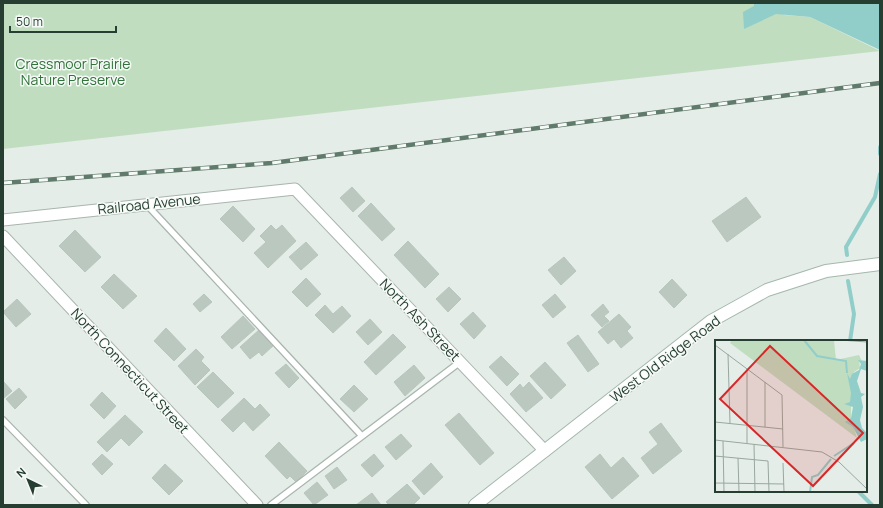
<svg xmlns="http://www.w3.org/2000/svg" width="883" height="508" font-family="Manrope,sans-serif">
<rect width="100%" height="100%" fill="#e5ede8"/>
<path fill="#c0ddc0" d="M3,3h770l11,12 26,2 70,34 -877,98z"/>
<path fill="#91cec9" d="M754,3h126v47l-70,-33 -34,-3 -32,15 -1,-17 11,-6z"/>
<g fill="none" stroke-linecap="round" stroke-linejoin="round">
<path stroke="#91cec9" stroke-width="4" d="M880,147v7
M847,255l-1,-8 29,-50 5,-23
M848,281l6,33 -4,27
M858,491l14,14"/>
</g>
<path fill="#bac8c0" stroke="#b8c7bd" d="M352,187l13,14 -12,11 -13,-14z
M746,197l15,20 -34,25 -15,-21z
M371,203l24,26 -13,12 -24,-25z
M233,206l22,23 -12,13 -23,-23z
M271,225l5,5 6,-5 14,16 -28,27 -14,-15 12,-11 -6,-6z
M75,230l26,27 -16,15 -26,-26z
M408,241l31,33 -14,14 -31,-33z
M306,242l12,13 -17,15 -12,-13z
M564,257l12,14 -15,14 -13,-15z
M114,274l23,22 -14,13 -22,-22z
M306,278l15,16 -14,13 -15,-15z
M672,279l15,16 -13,13 -15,-16z
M449,287l12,12 -13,13 -12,-13z
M204,294l8,8 -12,10 -7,-8z
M555,294l11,13 -13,11 -11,-13z
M17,299l14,15 -15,13 -13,-15z
M603,304l6,8 -5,4 5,5 -7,6 -11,-12z
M325,305l8,9 9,-8 9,10 -18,17 -18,-18z
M473,312l13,14 -12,13 -14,-15z
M619,314l12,13 -4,4 6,7 -12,10 -7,-9 -6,5 -10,-12z
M243,316l12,13 -23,20 -11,-12z
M370,319l12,13 -14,13 -12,-13z
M166,328l20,21 -12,12 -20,-20z
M260,329l14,16 -12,11 -3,-4 -9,7 -10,-12z
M393,334l13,13 -30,28 -12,-13z
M578,335l21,29 -11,8 -21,-29z
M196,349l8,8 -3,4 9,9 -15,15 -17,-19z
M501,356l18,18 -12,12 -18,-19z
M545,362l21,23 -15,14 -21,-23z
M286,364l13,14 -10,10 -14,-15z
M414,365l11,13 -20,18 -11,-14z
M213,372l21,21 -16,15 -21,-21z
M3,381l9,10 -8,7 -1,-1z
M529,382l14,16 -17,14 -16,-18 10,-10 3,4z
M354,385l14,14 -14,13 -14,-13z
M19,388l8,9 -12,12 -9,-10z
M102,392l14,14 -12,13 -14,-14z
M244,398l11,11 5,-5 10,11 -17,16 -9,-10 -11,11 -12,-12z
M459,413l35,40 -14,12 -35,-40z
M125,415l18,17 -14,14 -8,-8 -14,14 -10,-10z
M661,423l21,28 -29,23 -12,-16 17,-14 -9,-12z
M401,434l11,12 -16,14 -11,-13z
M279,442l28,29 -11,11 -6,-6 -3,3 -22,-23z
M102,454l11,10 -11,11 -10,-11z
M374,454l10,12 -12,11 -11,-12z
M600,454l11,14 12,-11 16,19 -27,23 -27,-32z
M431,463l12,14 -19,18 -12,-14z
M165,464l18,17 -14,14 -17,-17z
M337,467l10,13 -13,9 -9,-13z
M317,482l11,13 -14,10 -10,-12z
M407,484l13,14 -7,7h-24l-3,-3z
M372,493l9,12h-25z"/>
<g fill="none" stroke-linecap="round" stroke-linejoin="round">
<g stroke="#a8b5ad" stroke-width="8">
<path id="lane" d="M147,205l215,231
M3,420l83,85
M271,505l189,-143"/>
</g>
<g stroke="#a8b5ad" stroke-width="13">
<path id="street" d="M3,220l292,-31 250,262
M3,236l254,269"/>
</g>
<g stroke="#a4b8ad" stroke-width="14">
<path id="secondary" d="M475,505l236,-184 56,-31 59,-19 54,-7"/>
</g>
<use href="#lane" stroke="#fff" stroke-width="5.5"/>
<use href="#street" stroke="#fff" stroke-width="11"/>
<use href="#secondary" stroke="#fff" stroke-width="12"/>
<g stroke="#607a6c" stroke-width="4.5">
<path id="rail" d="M3,183l269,-20 608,-80"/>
</g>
<use href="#rail" stroke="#f6faf7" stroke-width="3" stroke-dasharray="9" stroke-linecap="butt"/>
</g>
<g text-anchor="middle" stroke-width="3" stroke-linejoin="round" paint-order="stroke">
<g font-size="14" fill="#31733b" stroke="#f6faf7">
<text x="73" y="69">Cressmoor Prairie<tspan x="73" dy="16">Nature Preserve</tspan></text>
</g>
<g font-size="14" fill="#253e31" stroke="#f6faf7">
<text transform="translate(149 204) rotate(-6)" y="5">Railroad Avenue</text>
<text transform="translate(420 320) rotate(46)" y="5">North Ash Street</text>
<text transform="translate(665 359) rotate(-37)" y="5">West Old Ridge Road</text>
<text transform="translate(130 371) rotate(47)" y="5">North Connecticut Street</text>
</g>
</g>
<g transform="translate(715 340)">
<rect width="152" height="152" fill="#e5ede8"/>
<path d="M17,0h102l2,20 23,-5 3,6 -3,-1 1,8 -6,4 -3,21v25l6,20 -127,-95z" fill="#c0ddc0"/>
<path d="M143,20l9,1v10l-6,-2 -4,12 4,12 4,1 -4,3 2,10 -3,13 2,8 5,5v6l-6,3 -8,-15 -8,-5 6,-4 2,-11 -9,-3 6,-2 1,-9 -4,-20 3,6 2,-5 7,-4 2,-6z" fill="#91cec9"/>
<path fill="none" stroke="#91cec9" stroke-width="2" d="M89,0l13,16 29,5 1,12M119,116l20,-13M95,152l2,-15 6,-2 13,-16"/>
<path fill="none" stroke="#98a79f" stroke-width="1" d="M125,0l27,2M0,5l67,50 1,52M13,14l2,69M32,29v74M50,42v45M0,82l68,7M0,100l107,12 17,10 28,27M8,101l1,51M39,104l1,48M0,116l53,5 1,31M23,118l1,34M68,123l1,29M0,143l69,1"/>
<path fill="#d62828" fill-opacity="0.15" stroke="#d62828" stroke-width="2" d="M55,6l93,87 -50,53 -93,-87z"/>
<rect width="152" height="152" fill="none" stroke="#253e31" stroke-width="2"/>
</g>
<rect width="883" height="508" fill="none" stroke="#253e31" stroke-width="8"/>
<g transform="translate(28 480) rotate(317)" stroke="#f6faf7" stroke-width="3" paint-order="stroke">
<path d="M0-3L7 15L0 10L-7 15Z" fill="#253e31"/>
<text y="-6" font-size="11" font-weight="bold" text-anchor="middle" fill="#253e31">N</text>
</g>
<path d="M10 26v6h106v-6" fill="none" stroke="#253e31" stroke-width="2"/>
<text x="16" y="26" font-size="12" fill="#253e31" stroke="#f6faf7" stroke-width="3" paint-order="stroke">50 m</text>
</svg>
